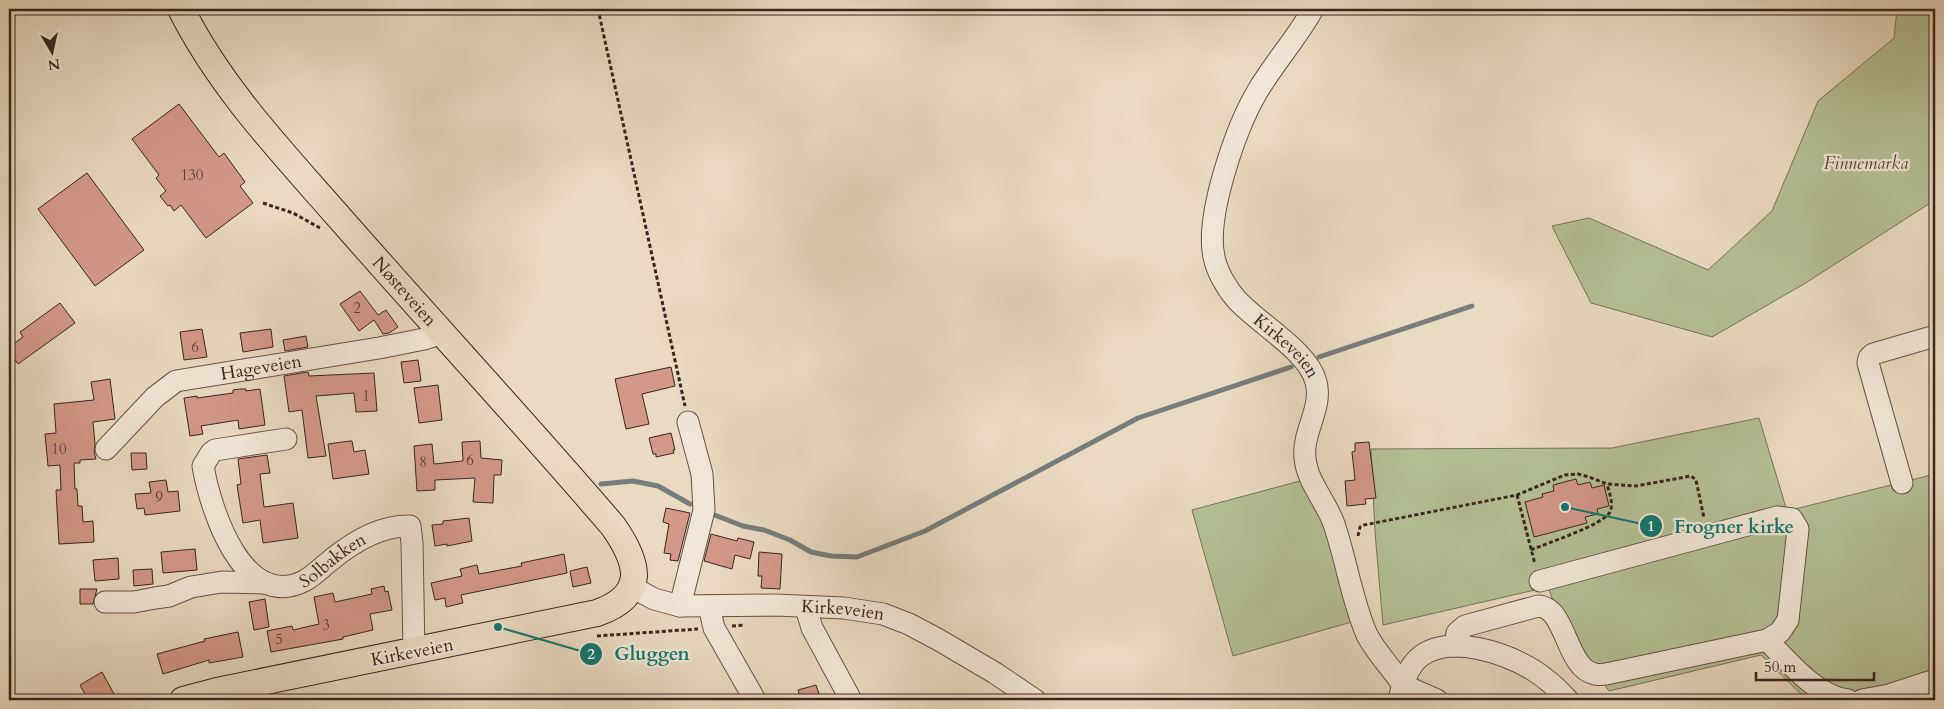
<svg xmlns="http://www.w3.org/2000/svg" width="1944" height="709" font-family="Cardo,serif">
<rect width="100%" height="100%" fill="#eadac1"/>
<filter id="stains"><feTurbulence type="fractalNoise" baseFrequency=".004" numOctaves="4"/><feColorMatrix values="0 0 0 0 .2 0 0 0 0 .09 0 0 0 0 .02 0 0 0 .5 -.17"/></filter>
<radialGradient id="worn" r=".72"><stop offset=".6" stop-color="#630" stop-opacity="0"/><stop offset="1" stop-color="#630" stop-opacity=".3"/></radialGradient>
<path fill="#b4c095" stroke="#777258" d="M1897,9h38v191l-131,84 -92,53 -121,-34 -39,-77 37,-8 119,52 64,-59 46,-110 76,-63z
M1759,418l28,93 148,-37v226h-128l-46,-45 -152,36 -48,-68 -13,-36 -165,38 -8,-93 -4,-83 241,-1z
M1300,481l22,29 33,111 -122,35 -41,-146z"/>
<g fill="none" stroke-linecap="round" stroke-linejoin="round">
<path stroke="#757d7d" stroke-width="5" d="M1319,357l153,-51
M601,484l32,-3 25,5 32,18
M712,514l31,12 21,4 26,10 21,12 20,4 26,1 68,-26 213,-113 153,-51"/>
</g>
<path fill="#d39888" stroke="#3a251c" d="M179,104l40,53 5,-4 21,29 -5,4 13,17 -47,35 -25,-33 -7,6 -4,-6 -2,1 -8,-10 6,-5 -10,-13 3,-3 -27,-36z
M87,173l57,77 -49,36 -57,-77z
M360,291l18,24 8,-5 12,17 -9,6 -6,1 -9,-14 -15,11 -19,-27z
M60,303l15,20 -57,41 -9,-13v-4l14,-10 -3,-5z
M202,329l5,28 -23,3 -4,-28z
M271,329l2,18 -30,5 -3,-19z
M306,336l2,11 -23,4 -2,-11z
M418,360l3,21 -17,2 -3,-21z
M671,367l4,19 -33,8 7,30 -23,5 -11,-50z
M308,372l1,4 65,-3 3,38 -21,1 -2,-19 -38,3 10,60 -18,2 -6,-48 -13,2 -5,-36z
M110,379l5,40 -22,3 2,22 -1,8 2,7 -16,1v3h-6l1,26h2l1,17h4l1,16 10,-1 1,21 -35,2 -3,-54h5l-1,-25 -12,1 -3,-32 11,-1 -2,-29 40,-4 -3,-18z
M438,385l4,35 -23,3 -5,-35z
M240,389h6v2l14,-2 5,36 -26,4 -1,-9 -37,6 2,8 -13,2 -6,-38 13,-2v2l36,-5v-3z
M671,433l4,17h-2l1,3 -18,4v-3h-3l-4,-16z
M350,441h2l2,11 11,-2 4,24 -36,5 -5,-35z
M480,441l1,17 21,2 -1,15h-7l-1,28 -20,-1 2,-24 -40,2v10l-18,1 -3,-45 18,-2 2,20 29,-3 -1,-19z
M1369,442l7,56 -11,1 1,5 -19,2 -2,-25 10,-1 -3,-28 3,-1v-8z
M131,453h15l1,16 -15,1z
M267,455l3,18 -10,1 4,33 29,-4 5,35 -35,5 -3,-23 -17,3 -6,-38 4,-1 -3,-25z
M1576,479l2,6 12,-3 2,6 12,-3 5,21 -12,3 1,5 -13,3 2,6 -53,14 -9,-35 18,-5 -1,-3 12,-3 -1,-6z
M166,480l2,12 10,-1 2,20 -35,4 -1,-7 -7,1 -2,-15 16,-1 -2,-11z
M666,508l24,5 -12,48 -8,-1 1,-6 -7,-1 5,-29 -6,-2z
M469,518l3,23 -25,5v-2l-12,2 -3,-21 11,-1v-3z
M711,534l26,7 1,-3 16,4 -4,17 -15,-4 -3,14 -28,-8z
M195,549l2,21 -34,3 -2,-21z
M759,552l23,2 -2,35 -19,-1 1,-12h-4z
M564,554l3,19 -106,22 2,8 -17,4 -1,-9 -10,2 -4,-17 31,-7 -2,-7 17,-4 2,9 43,-8 -1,-3z
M118,558l1,21 -24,2 -2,-21z
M587,567l4,16 -18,4 -3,-16z
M152,569l1,15 -19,2 -1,-16z
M384,586l1,6 3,-1 4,19 -22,4 3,16 -30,7v2l-72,13 -4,-21 25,-5 1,4 26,-6 -5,-27 19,-4 2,9 37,-8 -1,-5z
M80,589h17l-4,15h-13z
M265,599l4,28 -15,3 -5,-28z
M238,632l5,25 -34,6v-3l-46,14 -6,-20 48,-13 -1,-2z
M102,672l12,22 -11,6h-15l-8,-15z
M816,685l5,15h-20l-3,-10z"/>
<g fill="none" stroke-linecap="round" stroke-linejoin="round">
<g stroke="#665245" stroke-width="23">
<g id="minor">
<path id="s1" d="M1313,9c-16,29 -39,54 -56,83 -21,36 -52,124 -43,165 3,15 13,32 23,43 22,24 72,52 79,82 7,26 -14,50 -11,76 2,24 21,43 29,66 12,35 18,77 33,111 9,17 25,34 36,50"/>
<path id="s2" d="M286,439l-71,11 -4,3 -8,13c7,42 40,146 101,115 10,-5 18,-14 27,-21 22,-18 50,-35 79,-34l2,17 2,108"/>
<path id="s3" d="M106,449l49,-52 21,-16 203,-33 45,-9 18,-6"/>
<path d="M1902,483l-34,-120 1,-5 4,-4 62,-18"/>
<path id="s4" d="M632,587l22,12 26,7 96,-1 68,3 39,6 26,10 30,16 56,33 40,27"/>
<path d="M105,602h29l21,-4 14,-2 22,-9 31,-5 44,1"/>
<path d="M680,606l24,-96 -2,-36 -14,-52"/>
<path d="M709,606l5,22 41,72"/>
<path d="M806,608l6,20 39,72"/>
<path d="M1767,640c21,21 50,57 81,60"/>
<path d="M1455,646l2,-13 8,-7 73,-20c29,1 27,62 57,68 3,1 8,0 11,0l161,-34 13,-8 8,-12 10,-91 -6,-10 -15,-2 -237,64"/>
<path d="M1403,685l34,15"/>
<path d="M1399,700c3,-15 9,-34 22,-44 30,-22 84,-3 112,14 13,8 25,19 35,30"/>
<path d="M1862,700l27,-5 46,-15"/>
</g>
</g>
<g stroke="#3a251c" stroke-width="28">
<g id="major">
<path id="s5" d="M181,9c39,78 100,142 157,207 91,104 185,205 275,310 26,37 35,69 -16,87l-380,78 -34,9"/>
</g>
</g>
<path stroke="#3a251c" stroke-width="3" stroke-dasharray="4 2.5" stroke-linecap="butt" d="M598,9l87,397
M263,203l30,10 27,15
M1517,495l18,69
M1358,536l2,-9 4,-2 153,-30 48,-20 13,-1 11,3 18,7 29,2 55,-10 5,4 8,38
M1531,550c16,-7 72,-25 79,-38 4,-8 -1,-20 -3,-28
M732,626l13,-1
M597,636l101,-7"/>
<use href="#minor" stroke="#f1e7d7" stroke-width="21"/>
<use href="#major" stroke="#eadac1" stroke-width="26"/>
</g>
<g text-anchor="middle" stroke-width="4.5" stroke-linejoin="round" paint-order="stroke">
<g font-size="15" fill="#604237">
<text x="192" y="180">130</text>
<text x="357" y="313">2</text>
<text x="195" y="352">6</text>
<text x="366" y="401">1</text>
<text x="59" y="454">10</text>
<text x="470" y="465">6</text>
<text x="423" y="467">8</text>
<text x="159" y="502">9</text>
<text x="326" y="630">3</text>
<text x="279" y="644">5</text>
</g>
<g font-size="18" font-style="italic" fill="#584c3a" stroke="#f1e7d7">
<text x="1866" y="169">Finnemarka</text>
</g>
<g font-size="18" fill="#3a251c" stroke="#f1e7d7">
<text dy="6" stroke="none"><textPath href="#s5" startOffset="361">Nøsteveien</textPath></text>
<text dy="6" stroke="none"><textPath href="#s1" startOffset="390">Kirkeveien</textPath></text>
<text dy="6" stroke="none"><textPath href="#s3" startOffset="184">Hageveien</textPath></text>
<text dy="6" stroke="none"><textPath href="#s2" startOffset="304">Solbakken</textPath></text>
<text dy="6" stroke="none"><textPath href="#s4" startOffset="215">Kirkeveien</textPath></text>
<text transform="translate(412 652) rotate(-11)" y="6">Kirkeveien</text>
</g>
</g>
<path fill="none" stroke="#0f766e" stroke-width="2" d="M1565 507L1651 526M498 627L591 654"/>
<g fill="#0f766e" stroke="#f1e7d7" stroke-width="2">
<circle cx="1565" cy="507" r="5"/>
<circle cx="498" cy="627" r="5"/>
<circle cx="1651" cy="526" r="12"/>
<circle cx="591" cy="654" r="12"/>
</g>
<g font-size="15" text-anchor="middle" font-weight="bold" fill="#fff">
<text x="1651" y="531">1</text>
<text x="591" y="659">2</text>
</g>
<g font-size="19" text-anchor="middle" font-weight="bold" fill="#0f766e" stroke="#f1e7d7" stroke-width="4.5" stroke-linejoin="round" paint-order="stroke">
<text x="1734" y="533">Frogner kirke</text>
<text x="652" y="660">Gluggen</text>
</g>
<rect width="1944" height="709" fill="none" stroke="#eadac1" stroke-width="30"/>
<rect x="10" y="10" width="1924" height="689" fill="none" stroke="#3a251c" stroke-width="2.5"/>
<rect x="15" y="15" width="1914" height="679" fill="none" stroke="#3a251c"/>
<g transform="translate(52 52) rotate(171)" stroke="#f1e7d7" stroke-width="4" paint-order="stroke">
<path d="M0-4L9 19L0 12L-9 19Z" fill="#3a251c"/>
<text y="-8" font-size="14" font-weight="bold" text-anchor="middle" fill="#3a251c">N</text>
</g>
<path d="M1756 672v8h118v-8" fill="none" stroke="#3a251c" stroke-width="2.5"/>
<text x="1764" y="672" font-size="15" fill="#3a251c" stroke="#f1e7d7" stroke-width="4" paint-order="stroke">50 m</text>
<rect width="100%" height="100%" filter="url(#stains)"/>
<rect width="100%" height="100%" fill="url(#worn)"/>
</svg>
